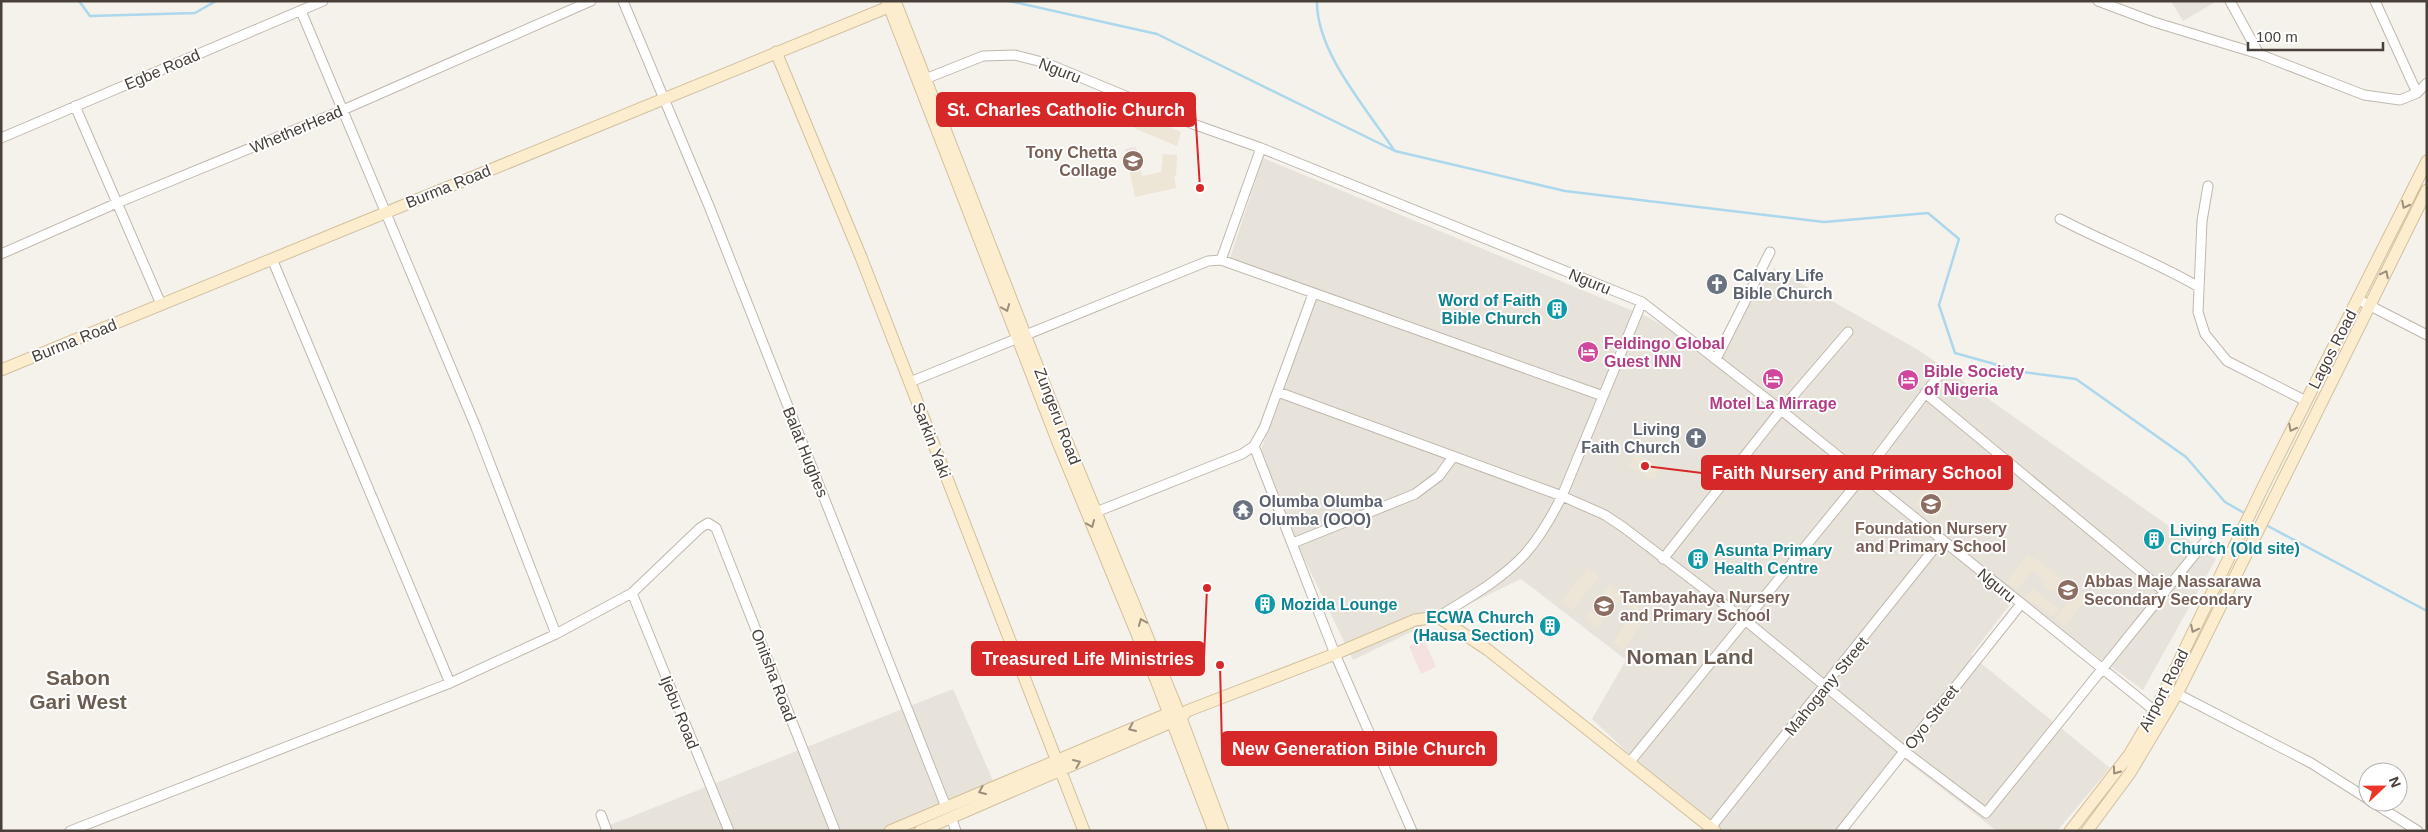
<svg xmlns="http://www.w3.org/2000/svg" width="2428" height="832" font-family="Helvetica,sans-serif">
<rect width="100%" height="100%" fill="#f5f1eb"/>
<path fill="#e8e3da" d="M2171,1h46l-34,20z
M1263,158l387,160 63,38 61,-88 146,83 296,208 -73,131 -127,-93 -45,58 139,113 -53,63h-60l-100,-77 -54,77h-137l1,-4 -115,-108 34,-59 -105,-81 -168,81 -96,-199 61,-167 -91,-27z
M953,689l44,101 -85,41h-305l-2,-4z"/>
<path fill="#ede5d6" d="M1139,115l42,17 -4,14 -43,-18z
M1136,147l6,29 19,-4 2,-18 14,1 -1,20 -2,1 2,12 -41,9 -10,-48z
M1635,453l25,14 -6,12 -25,-13z
M1926,488l22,15 -12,16 -21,-15z
M2028,554l50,36 -2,3 9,7 -20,26 -10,-7 15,-20 -14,-10 -6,2 -7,-5 3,-3 -3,-4 -11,-9 -15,20 -10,-8z
M1588,568l11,9 -27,33 -11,-9z
M1610,584l13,11 -25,33 -13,-10z
M2033,589l26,20 -7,8 -26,-20z
M1628,599l18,12 2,-2 4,3 -5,7 -22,-15z
M1630,617l12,5 -18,28 -11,-7z"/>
<path fill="#f4e1e0" d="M1424,639l12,28 -15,7 -12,-28z"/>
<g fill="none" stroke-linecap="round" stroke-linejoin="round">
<path stroke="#acd8ed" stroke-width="2.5" d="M79,1l11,15 105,-3 21,-12
M1009,1l148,33 238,117 170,40 259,31 104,-9 31,26 -20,66 16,48 68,19 53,7 110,78 39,45 21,12
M1317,1c-1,51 50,108 77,149
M2266,525l161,86"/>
<g stroke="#c0b8ae" stroke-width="11">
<path id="street" d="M623,1l86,205 237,601
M2098,1l56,21 105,32 105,41 36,5 17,-7 10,-10
M2230,1l29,53
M2375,1l42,92
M301,11l174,414 81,209
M925,79l58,-23 32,-1 31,8 147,61 68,24 381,154 139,108 374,301
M75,106l86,198
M1,138l322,-137
M2208,186l-6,35 -4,91 7,22 22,27 79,40
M2060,219c46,24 94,42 139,68
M1,254l116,-51 226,-93 248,-109
M272,259l178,424
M1221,260l40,-112
M2357,299l70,36
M1716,359l54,-107
M910,382l298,-121 13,-1 382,136
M1278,392l284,104 43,19 18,12 122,93 159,131 82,62 222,-275
M1925,393l240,199
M1254,446l81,208 77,177
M1096,512l146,-58 12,-8 10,-18 49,-134
M1293,543l122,-49 24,-18 14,-19
M1663,559l118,-149 67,-78
M632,593l97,238
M1438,617c30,-19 62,-36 87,-63 15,-17 27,-38 37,-58l80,-194
M2166,688l145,75 57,36
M1629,763l233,-286 78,-103
M2372,802l46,29
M601,815l6,16
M951,817l5,14
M70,831l380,-148 106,-49 76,-41 68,-65 8,-5 8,5 119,303
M1708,831l233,-291
M1841,831l180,-227"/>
</g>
<g stroke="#d2c09d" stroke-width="13">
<path id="secondary" d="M887,1l172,444 97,235 58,151
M895,1l170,436 116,281 42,113
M776,52l85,205 223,574
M1,370l895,-366
M890,831l284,-120
M920,831l261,-113 6,-7 148,-57 80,-34 23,-3 50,33 227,181
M2070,831l59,-76 26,-44 109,-226 163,-324
M2087,831l43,-58 47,-79 250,-504"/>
</g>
<use href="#street" stroke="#fff" stroke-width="9"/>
<use href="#secondary" stroke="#fcedce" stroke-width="11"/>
</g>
<defs><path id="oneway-chevron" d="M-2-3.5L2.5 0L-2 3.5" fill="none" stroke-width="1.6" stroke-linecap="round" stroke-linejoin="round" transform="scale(1.25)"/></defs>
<g stroke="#9a8e7c">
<use href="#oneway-chevron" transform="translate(2405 205) rotate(117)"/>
<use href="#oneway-chevron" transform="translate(2385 274) rotate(-64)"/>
<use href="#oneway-chevron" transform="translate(1006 308) rotate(68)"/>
<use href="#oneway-chevron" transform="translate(2292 428) rotate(117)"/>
<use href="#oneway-chevron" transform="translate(1091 524) rotate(68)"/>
<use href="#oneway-chevron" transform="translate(1142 622) rotate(-112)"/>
<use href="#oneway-chevron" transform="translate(2194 629) rotate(116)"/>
<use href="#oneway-chevron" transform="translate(1132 728) rotate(157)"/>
<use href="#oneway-chevron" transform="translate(1077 763) rotate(-23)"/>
<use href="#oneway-chevron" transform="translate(2116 771) rotate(126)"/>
<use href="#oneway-chevron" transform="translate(982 791) rotate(157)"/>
</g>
<defs>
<g id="school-disc" transform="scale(1.125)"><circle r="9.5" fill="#8d6e63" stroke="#fff"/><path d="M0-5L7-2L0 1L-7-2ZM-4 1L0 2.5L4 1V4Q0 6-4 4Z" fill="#fff"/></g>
<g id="church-disc" transform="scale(1.125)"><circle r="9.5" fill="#6b7280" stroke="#fff"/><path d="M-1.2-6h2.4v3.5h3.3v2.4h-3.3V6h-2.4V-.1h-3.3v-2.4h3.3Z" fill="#fff"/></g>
<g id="building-disc" transform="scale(1.125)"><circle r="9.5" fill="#0f9aa8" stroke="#fff"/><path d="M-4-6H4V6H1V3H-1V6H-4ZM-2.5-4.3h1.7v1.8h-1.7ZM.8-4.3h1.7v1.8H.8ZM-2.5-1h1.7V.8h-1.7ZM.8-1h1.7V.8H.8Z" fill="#fff"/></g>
<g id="hotel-disc" transform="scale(1.125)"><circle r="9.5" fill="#d1479c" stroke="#fff"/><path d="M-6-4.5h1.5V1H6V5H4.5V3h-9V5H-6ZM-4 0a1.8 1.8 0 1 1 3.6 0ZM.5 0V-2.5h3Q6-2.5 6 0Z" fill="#fff"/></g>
<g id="temple-disc" transform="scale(1.125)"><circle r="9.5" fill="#6b7280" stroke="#fff"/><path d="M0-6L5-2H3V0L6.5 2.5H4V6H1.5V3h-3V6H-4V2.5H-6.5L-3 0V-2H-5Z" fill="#fff"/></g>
</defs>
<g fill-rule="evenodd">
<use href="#school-disc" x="1133" y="161"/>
<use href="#church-disc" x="1717" y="284"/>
<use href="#building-disc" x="1557" y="309"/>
<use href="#hotel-disc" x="1588" y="352"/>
<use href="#hotel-disc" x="1773" y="379"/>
<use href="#hotel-disc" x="1908" y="380"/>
<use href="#church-disc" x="1696" y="438"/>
<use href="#school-disc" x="1931" y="504"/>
<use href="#temple-disc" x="1243" y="510"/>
<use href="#building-disc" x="2154" y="539"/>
<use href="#building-disc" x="1698" y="559"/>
<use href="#school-disc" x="2068" y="590"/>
<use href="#building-disc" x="1265" y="604"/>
<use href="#school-disc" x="1604" y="606"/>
<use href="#building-disc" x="1550" y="626"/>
</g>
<g text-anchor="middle" stroke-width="4" stroke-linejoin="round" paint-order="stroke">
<g font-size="16" fill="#494139" stroke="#fff">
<text transform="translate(162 69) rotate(-23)" y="6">Egbe Road</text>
<text transform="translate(1060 70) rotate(21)" y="6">Nguru</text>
<text transform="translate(296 129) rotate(-23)" y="6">WhetherHead</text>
<text transform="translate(448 186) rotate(-22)" y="6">Burma Road</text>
<text transform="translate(1590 281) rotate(22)" y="6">Nguru</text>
<text transform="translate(74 340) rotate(-22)" y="6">Burma Road</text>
<text transform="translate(2332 349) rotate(-63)" y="6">Lagos Road</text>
<text transform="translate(1058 416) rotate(69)" y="6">Zungeru Road</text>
<text transform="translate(932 440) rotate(69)" y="6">Sarkin Yaki</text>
<text transform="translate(806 452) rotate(68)" y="6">Balat Hughes</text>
<text transform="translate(1997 585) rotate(39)" y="6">Nguru</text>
<text transform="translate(774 675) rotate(69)" y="6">Onitsha Road</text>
<text transform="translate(1826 686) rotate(-51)" y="6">Mahogany Street</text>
<text transform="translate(2163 690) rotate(-63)" y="6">Airport Road</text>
<text transform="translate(680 712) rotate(68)" y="6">Ijebu Road</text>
<text transform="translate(1931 717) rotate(-52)" y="6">Oyo Street</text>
</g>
<g font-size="16" font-weight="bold" fill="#785e54" stroke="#fff" text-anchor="start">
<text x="1117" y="158" text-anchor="end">Tony Chetta<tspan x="1117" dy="18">Collage</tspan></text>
<text x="1931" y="534" text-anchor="middle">Foundation Nursery<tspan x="1931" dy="18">and Primary School</tspan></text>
<text x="2084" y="587">Abbas Maje Nassarawa<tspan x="2084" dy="18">Secondary Secondary</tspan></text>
<text x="1620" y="603">Tambayahaya Nursery<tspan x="1620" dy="18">and Primary School</tspan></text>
</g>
<g font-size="16" font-weight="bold" fill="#5b616d" stroke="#fff" text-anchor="start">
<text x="1733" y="281">Calvary Life<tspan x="1733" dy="18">Bible Church</tspan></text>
<text x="1680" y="435" text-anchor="end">Living<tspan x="1680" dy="18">Faith Church</tspan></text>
<text x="1259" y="507">Olumba Olumba<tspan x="1259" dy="18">Olumba (OOO)</tspan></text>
</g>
<g font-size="16" font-weight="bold" fill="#0d838f" stroke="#fff" text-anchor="start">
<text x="1541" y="306" text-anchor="end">Word of Faith<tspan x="1541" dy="18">Bible Church</tspan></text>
<text x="2170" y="536">Living Faith<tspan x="2170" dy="18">Church (Old site)</tspan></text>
<text x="1714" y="556">Asunta Primary<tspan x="1714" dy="18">Health Centre</tspan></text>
<text x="1281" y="610">Mozida Lounge</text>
<text x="1534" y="623" text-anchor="end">ECWA Church<tspan x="1534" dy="18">(Hausa Section)</tspan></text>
</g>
<g font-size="16" font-weight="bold" fill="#b23c85" stroke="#fff" text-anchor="start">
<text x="1604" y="349">Feldingo Global<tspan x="1604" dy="18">Guest INN</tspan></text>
<text x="1924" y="377">Bible Society<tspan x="1924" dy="18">of Nigeria</tspan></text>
<text x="1773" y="409" text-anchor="middle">Motel La Mirrage</text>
</g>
<g font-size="21" font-weight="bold" fill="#6b5e51" stroke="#fff">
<text x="1690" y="664">Noman Land</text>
<text x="78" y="685">Sabon<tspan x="78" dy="24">Gari West</tspan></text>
</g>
</g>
<path fill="none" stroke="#d62828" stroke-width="2" d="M1200 188L1195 109M1645 466L1702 473M1207 588L1204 658M1220 665L1222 748"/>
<g fill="#d62828" stroke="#fff" stroke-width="2">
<circle cx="1200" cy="188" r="5"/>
<circle cx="1645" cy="466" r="5"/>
<circle cx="1207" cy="588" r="5"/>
<circle cx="1220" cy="665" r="5"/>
</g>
<g fill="#d62828" stroke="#d62828" stroke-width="2">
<rect x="937" y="93" width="258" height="33" rx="5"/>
<rect x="1702" y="456" width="310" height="33" rx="5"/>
<rect x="972" y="642" width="232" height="33" rx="5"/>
<rect x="1222" y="732" width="274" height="33" rx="5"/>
</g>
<g font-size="18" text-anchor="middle" font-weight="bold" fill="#fff">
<text x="1066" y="116">St. Charles Catholic Church</text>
<text x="1857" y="479">Faith Nursery and Primary School</text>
<text x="1088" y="665">Treasured Life Ministries</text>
<text x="1359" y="755">New Generation Bible Church</text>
</g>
<rect width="2428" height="832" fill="none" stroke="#494139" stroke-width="5"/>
<g transform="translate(2383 787) rotate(68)"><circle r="24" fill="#ffffff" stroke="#b6b3b0"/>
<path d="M0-4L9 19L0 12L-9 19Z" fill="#ef3528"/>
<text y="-8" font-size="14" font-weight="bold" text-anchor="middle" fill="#494139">N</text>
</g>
<path d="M2248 42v8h135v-8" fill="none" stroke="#494139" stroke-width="2.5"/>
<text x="2256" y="42" font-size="15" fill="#494139" stroke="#ffffff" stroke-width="4" paint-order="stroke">100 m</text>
</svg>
